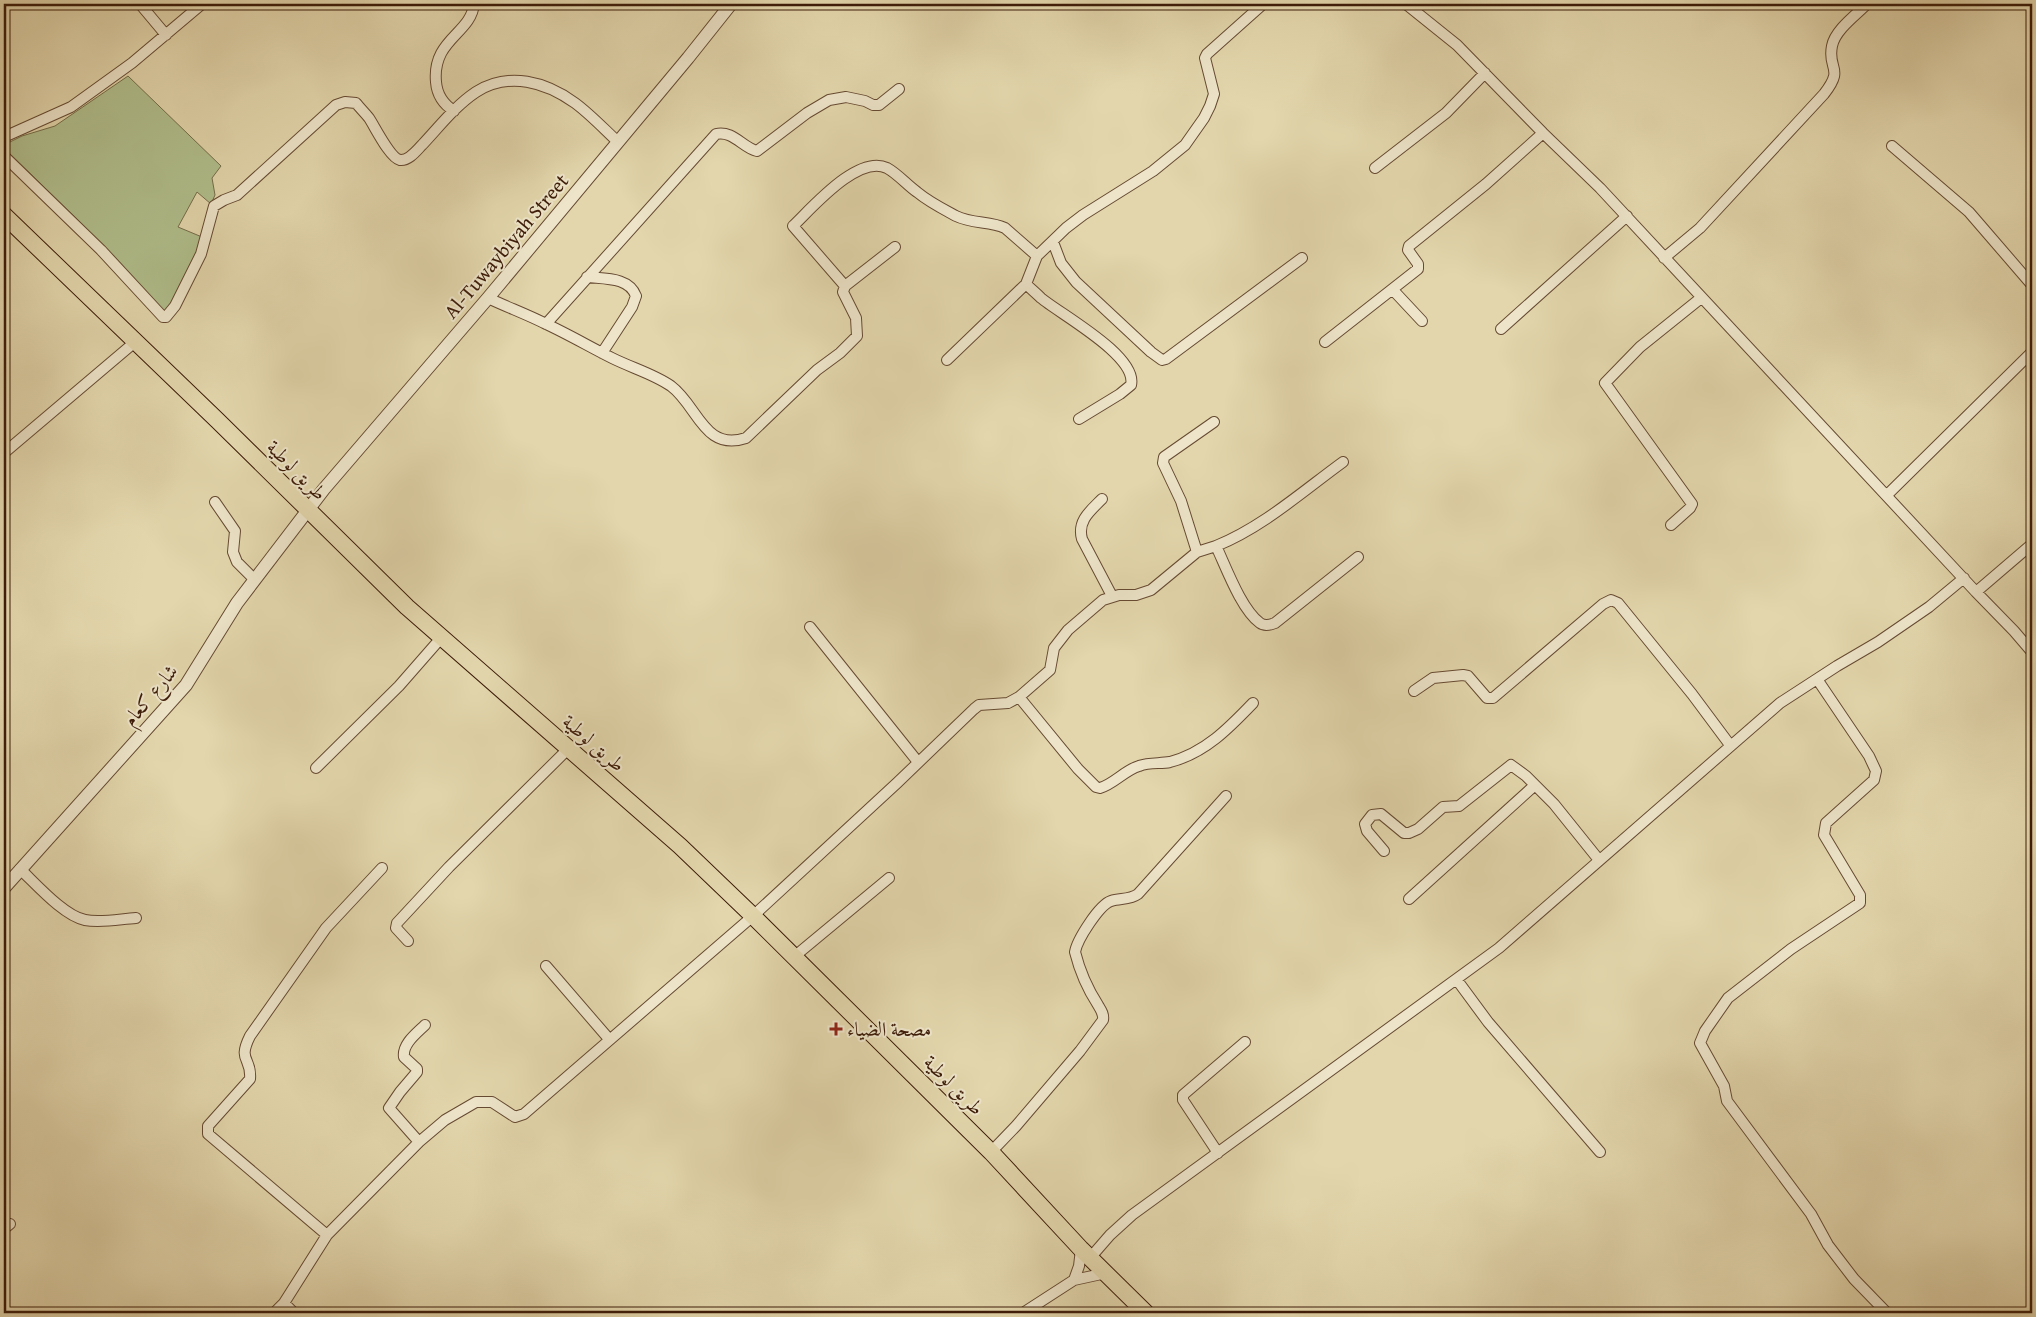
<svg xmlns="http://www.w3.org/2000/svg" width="2036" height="1317" font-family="'Gentium Book Plus',Amiri,serif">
<rect width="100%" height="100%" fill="#e3d6ac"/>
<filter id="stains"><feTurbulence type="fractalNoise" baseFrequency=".004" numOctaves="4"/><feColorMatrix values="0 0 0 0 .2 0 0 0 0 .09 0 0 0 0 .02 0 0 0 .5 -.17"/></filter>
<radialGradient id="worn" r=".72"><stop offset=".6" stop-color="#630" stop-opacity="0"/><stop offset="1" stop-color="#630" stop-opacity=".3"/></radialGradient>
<path fill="#b0be8c" stroke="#766d4a" d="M128,76l93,90 -9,12 3,17 -4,9 -14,-12 -19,35 24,10 -11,31 -26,47 -80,-88 -79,-77 2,-7 14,-7 33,-10z"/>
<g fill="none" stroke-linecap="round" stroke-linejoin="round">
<g stroke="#664a32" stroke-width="12">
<path id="minor" d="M140,4l26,31
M1406,4l51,41 86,88 57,55 376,404 38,39 18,21
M454,111c-11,-7 -17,-16 -18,-29 -4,-43 35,-48 38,-78
M4,137l67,-30 61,-44 70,-59
M1892,146l77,66 63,73
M4,156l97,94 62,67h3l9,-11 26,-52 13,-48 10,-6 13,-5 99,-90 9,-3 11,1c4,5 9,10 13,15 6,9 21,40 31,42 9,1 17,-10 22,-15 17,-18 33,-39 54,-53 33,-21 70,-10 99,11 15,11 29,26 43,39
M1375,168l71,-55 39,-40
M1053,242l8,21 15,19 75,70 11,8 4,-1 136,-101
M1664,258l36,-30 124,-134c21,-27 3,-24 8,-48 3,-16 24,-31 35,-42
M587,277c18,2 42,0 49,19l-4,11 -30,46
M1026,284c5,5 10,9 15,14 19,16 97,58 90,87l-11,9 -41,25
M845,286l-52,-60c19,-18 65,-72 94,-58 11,6 20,17 30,24 12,10 26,17 39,24 16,8 34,5 49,12l32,28
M1393,290l29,31
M488,298c19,9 38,16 56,25 24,11 46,24 68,35 20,10 42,16 59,28 27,20 33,66 75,52l71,-68 23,-17 17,-17 -1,-18 -13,-26 2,-6 50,-39
M546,324l170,-190c17,-4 27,14 41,17l50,-38 22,-13 17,-3 19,4 8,4h6l20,-16
M1501,329l126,-113
M1325,342l93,-73v-5l-10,-14 1,-4 77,-62 57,-51
M947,360l79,-76 11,-28 29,-28 17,-13 70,-44 32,-26 19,-27 6,-12 4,-12 -9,-36 2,-4 56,-50
M4,453l131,-111
M1887,495l145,-143
M1102,499c-12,12 -25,22 -20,40l30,57
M215,502l20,29 -2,21 4,10 17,17
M1671,525l19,-17 2,-4 -87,-121 35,-36 61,-49
M1216,546c47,-19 87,-55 127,-84
M1197,552l19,-6c10,21 25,63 44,77 4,3 10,2 15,0l83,-66
M1976,592l56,-48
M810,627l108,135
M1817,679l52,77 7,15 -2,9 -48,43 -2,12 36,60v8l-69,46 -63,49 -23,33 -5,12 24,43 3,15 84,113 17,31 26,34 33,34
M1414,691l19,-13 30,-3 5,1 19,22h6l110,-94 8,-4 7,3 74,91 38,51
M1019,697l59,72 18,18 4,1c14,-4 25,-18 39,-22 11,-4 21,-2 31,-4 35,-9 59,-34 83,-59
M316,768l83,-82 42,-48
M1384,851l-17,-20 -2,-7 7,-9 9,-1 23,19h5l9,-4 25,-22 16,-1 52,-41 15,11 9,9
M20,869c16,15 44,47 65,51 16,3 35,-1 51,-2
M1409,899l126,-114 19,19 45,56
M408,941l-12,-13 1,-5 52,-56 119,-118
M795,956l94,-78
M546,966l63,73
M1457,980l31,42 112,130
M419,1142l-30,-34 11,-16 17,-20v-3l-13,-12c-2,-13 13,-24 21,-32
M991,1152l25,-26 64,-75 23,-31c1,-6 -2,-10 -5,-15 -11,-17 -18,-33 -23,-53 2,-12 24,-47 36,-51 9,-3 19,-1 27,-7l88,-98
M1218,1153l-35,-53v-5l62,-53
M4,1229l6,-5
M327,1235l-119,-101v-8l42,-47c2,-22 -13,-17 0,-43l76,-108 56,-60
M1090,1258l20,-23 22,-20 367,-267 281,-245 57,-37 41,-24 51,-35 35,-29
M1074,1280l5,-14 2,-17
M284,1303l10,10
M274,1313l10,-10 43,-68 92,-93 26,-22 31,-18h16l23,15 9,-3 229,-198 144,-133 77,-74 5,-4 29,-2 11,-6 31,-27 4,-22 14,-18 35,-30 16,-5h17l15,-5 46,-38 -16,-51 -18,-38 1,-6 50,-35
M1023,1313l51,-33 32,-7"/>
</g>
<g stroke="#664a32" stroke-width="14">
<path id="tertiary" d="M4,888l182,-203 51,-82 87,-114 164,-191 200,-240 43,-54"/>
</g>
<g stroke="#3d1c09" stroke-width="18">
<path id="primary" d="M4,215l213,205 190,187 273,239 73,70 238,236 90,97 65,64"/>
</g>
<use href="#minor" stroke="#ede4c9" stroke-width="10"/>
<use href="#tertiary" stroke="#ede4c9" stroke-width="12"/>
<use href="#primary" stroke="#e3d6ac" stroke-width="16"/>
</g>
<path fill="#8f2418" stroke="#ede4c9" stroke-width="2" d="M833.5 1021.5h5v5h5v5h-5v5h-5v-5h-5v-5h5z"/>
<g text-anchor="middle" stroke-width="4" stroke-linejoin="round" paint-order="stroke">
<g font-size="20" fill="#3d1c09" stroke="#ede4c9">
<text transform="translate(506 246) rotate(-50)" y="7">Al-Tuwaybiyah Street</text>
<text transform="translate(297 470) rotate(45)" y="7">طريق لوطية</text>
<text transform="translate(150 695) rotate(-50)" y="7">شارع كعام</text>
<text transform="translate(594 743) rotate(41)" y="7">طريق لوطية</text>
<text transform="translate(954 1085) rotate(45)" y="7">طريق لوطية</text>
</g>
<g font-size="20" fill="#3d1c09" stroke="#ede4c9" text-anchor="start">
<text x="847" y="1036">مصحة الضياء</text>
</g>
</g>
<rect width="2036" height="1317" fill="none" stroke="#e3d6ac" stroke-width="20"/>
<rect x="5" y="5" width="2026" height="1307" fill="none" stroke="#3d1c09" stroke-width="2.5"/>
<rect x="10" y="10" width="2016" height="1297" fill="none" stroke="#3d1c09"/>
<rect width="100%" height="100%" filter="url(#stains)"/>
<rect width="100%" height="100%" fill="url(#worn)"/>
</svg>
